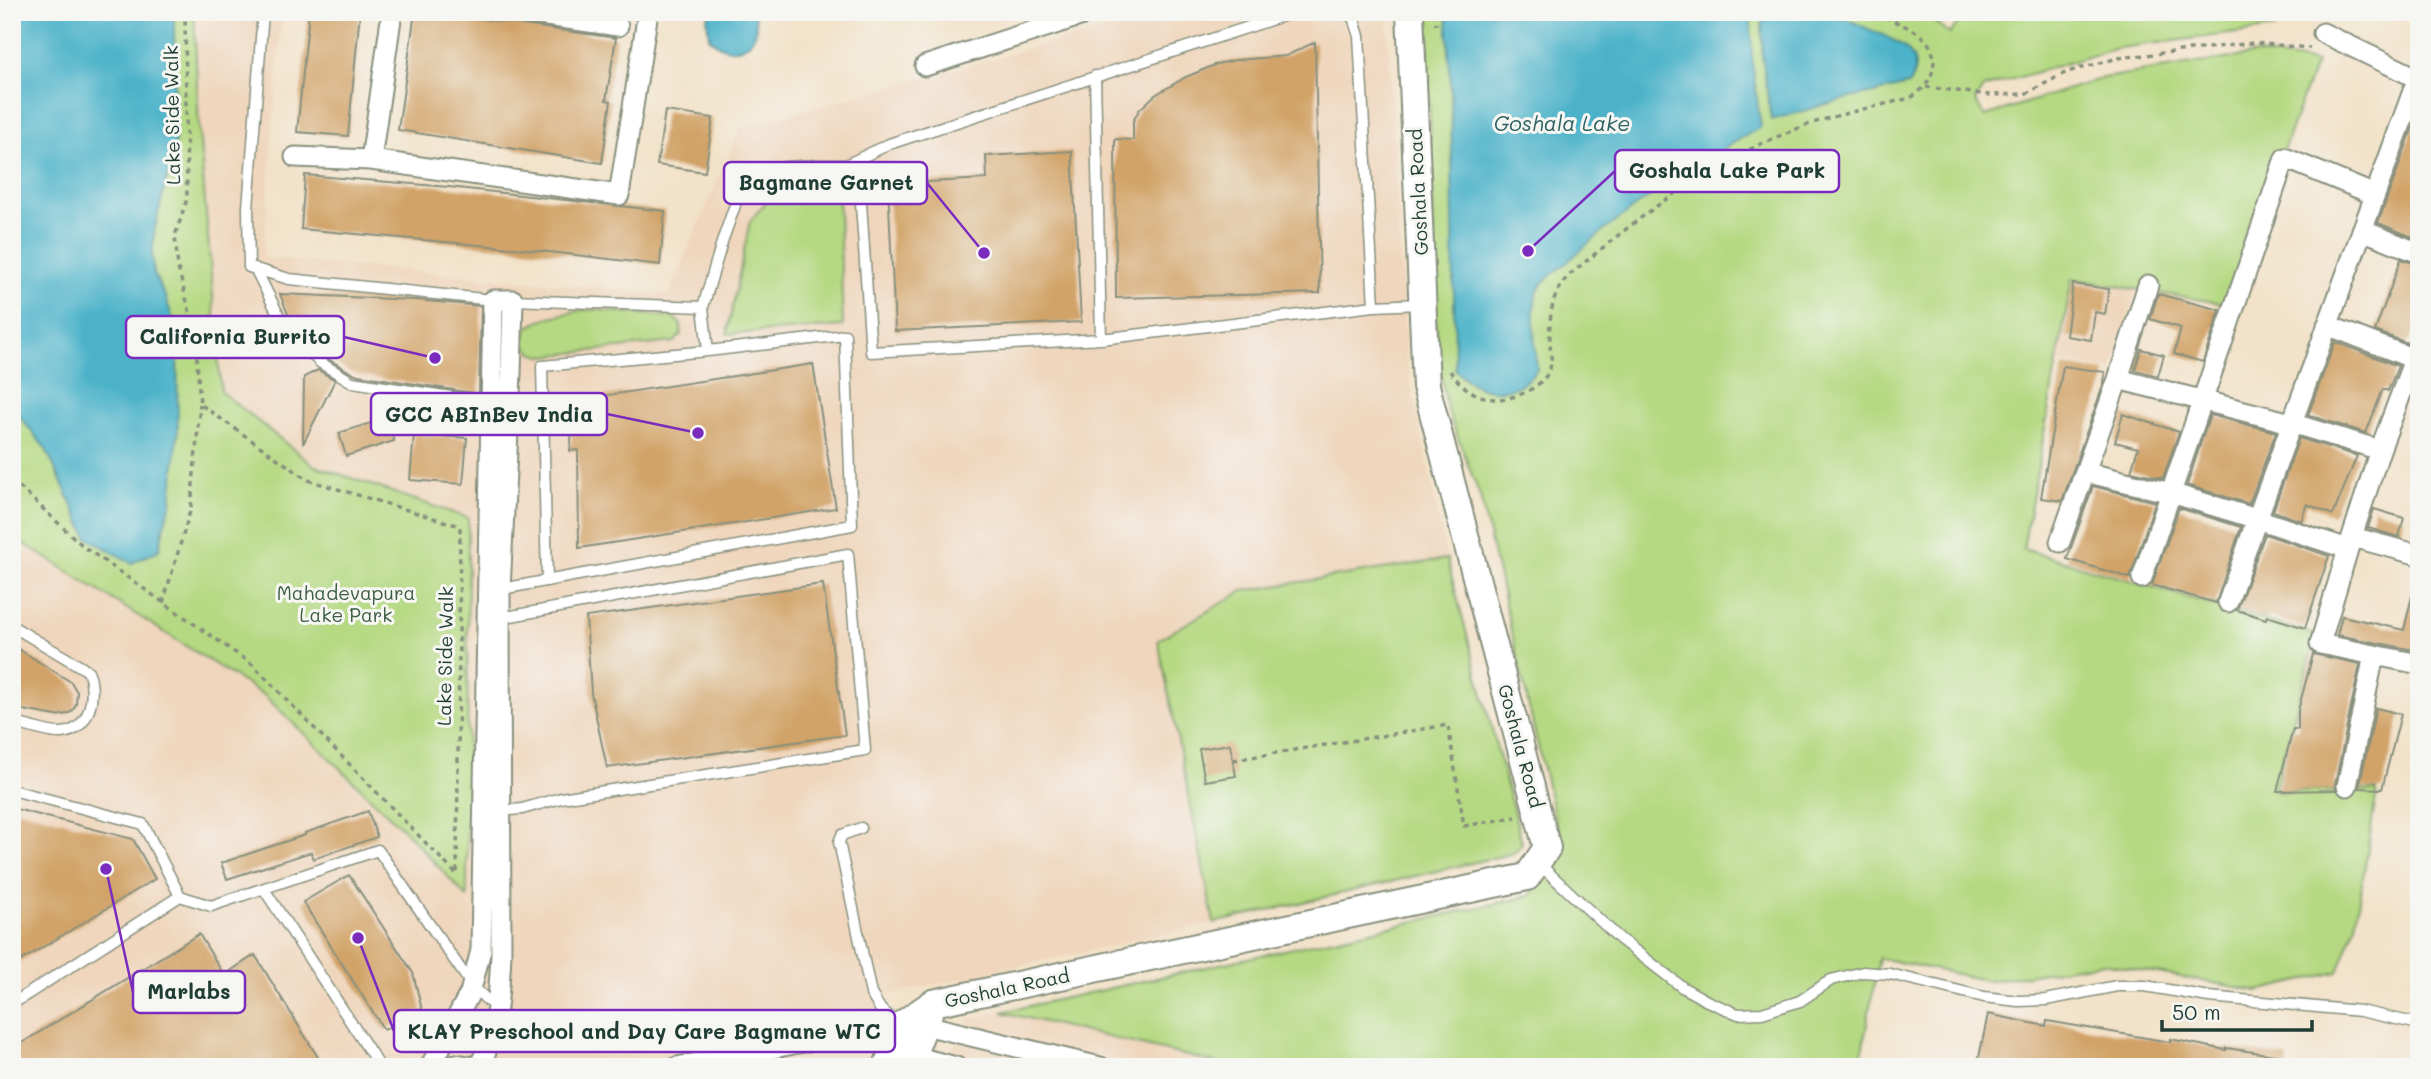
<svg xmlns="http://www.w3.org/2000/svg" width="2431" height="1079" font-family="Mali,sans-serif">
<rect width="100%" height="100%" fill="#f6f6f2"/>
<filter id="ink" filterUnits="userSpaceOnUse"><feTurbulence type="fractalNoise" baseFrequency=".0143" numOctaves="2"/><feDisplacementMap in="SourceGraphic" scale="14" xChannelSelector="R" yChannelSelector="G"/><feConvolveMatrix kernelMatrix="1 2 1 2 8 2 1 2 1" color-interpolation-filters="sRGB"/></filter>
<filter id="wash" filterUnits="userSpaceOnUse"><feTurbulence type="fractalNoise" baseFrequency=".00686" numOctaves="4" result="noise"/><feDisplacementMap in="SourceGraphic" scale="28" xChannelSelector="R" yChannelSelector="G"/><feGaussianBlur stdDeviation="1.57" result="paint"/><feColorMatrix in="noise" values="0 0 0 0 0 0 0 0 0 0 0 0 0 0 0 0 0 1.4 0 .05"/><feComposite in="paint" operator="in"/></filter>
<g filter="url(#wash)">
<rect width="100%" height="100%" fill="#f2e2c9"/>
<path fill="#efd6bc" d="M194,12h88l-19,246 406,36 71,-166 425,-116h222l19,348 41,199 -203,32 -86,49 56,283 -336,74 -5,70h-861v-531l253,160 140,135 62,66 1,-379 -155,-53 -93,-73 -21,-262z
M2072,279l65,11 -25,80 -54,-9z
M1002,1012l232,55h-293l29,-48z"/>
<path fill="#b5d982" stroke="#6a8b5b" stroke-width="2" d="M174,12h20l5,118 22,262 92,73 155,53 -1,379 -62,-66 -140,-135 -253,-160v-129l34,42 42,89 76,-5 1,-11 6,-18 -5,-206 -12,-23 -2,-21 3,-27 20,-82z
M1427,12h494l29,22 15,-22h314l-4,16 -157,20 -135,40 -8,13 10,15 118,-38 154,-24 59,8 -90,242 -154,-25 -49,270 293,86 -42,157 103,-2 -21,134 -18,48 -80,19 -156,-28 -112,18 -111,-23 -20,109h-625l-232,-55 528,-116 30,-55 -80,-345 -33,-87 -10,-55z
M838,185l5,141 -116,8 23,-113 22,-26z
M582,310h17l74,7 8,8v10l-7,7 -131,14c-16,-2 -23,-14 -15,-29l18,-9z
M1447,559l75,284 -8,10 -300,70 -56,-283 85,-49z"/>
<path fill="#4bb2c9" stroke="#35787e" stroke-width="2" d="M12,12h162l1,133 -20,82 -3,27 2,21 12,23 11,35 1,97 -7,74 -6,18 -6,28 -27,13 -44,-25 -42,-89 -34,-42z
M710,12h43c14,32 -22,51 -44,25l-2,-17z
M1447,12h304l1,50 9,65c-70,39 -137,83 -196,137 -8,7 -23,16 -27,26 -8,20 -2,57 -1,80 -24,29 -58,26 -82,-1l-4,-273z
M1762,12c21,0 46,-3 67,0 12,2 24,10 35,15 25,11 68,24 44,58l-66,15 -71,20 -9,-65z"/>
<g id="blocks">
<path fill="#d1a368" d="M309,12h51l-12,124 -51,-4z
M415,12h53l-1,5 149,21 -10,62 5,1 -9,62 -204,-33z
M1315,42l5,251 -204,5 -1,-159 18,1v-19l6,-11 16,-15 31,-18 31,-13 19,-4 50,-4z
M665,111l48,7 -8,54 -48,-7z
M2419,111v129l-41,-17z
M1072,151l9,171 -186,9 -7,-147 99,-5 -1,-23z
M305,175l144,12 216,24 -5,54 -136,-16 -223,-20z
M2401,259l18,6v69l-7,2 -5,7 -32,-12z
M2073,284l36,5 -4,25 -10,-2 -4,28 -25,-4z
M280,294l136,6 65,6 -2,88 -121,-19 -8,-3 -25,-15 -32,-30z
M2158,294l62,16 -17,52 -29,-8 7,-26 -31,-9z
M2335,342l63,24 -10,25 -5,-2 -17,44 -58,-18z
M2141,349l23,6 -6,21 -23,-6z
M813,364l23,144 -257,40 -1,-98 -8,1 5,-51z
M2063,366l42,6 -1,11 -42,118 -21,-3z
M318,370l17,10 -32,64 1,-67z
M2123,414l56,18 -16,46 -32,-7 7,-23 -23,-6z
M2210,415l66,17 -27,72 -62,-19z
M387,418l7,23 -48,15 -7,-23z
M414,434l53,4 -4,46 -53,-4z
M2299,438l58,18 -24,59 -26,-11 -6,17 -28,-10z
M2093,486l62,16 -25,76 -63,-19z
M2179,508l62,19 -25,76 -64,-18z
M2374,509l30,9 -5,19 -31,-9z
M2265,534l64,22 -24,72 -38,-12 -1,3 -29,-9z
M823,584l22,151 -238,33 -16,-75 -5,-76z
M2412,596l7,1v54l-82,-16 5,-19 62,14z
M12,645l59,37 6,10 -1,12 -3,6 -5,4 -12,2 -44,-8z
M2313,654l47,10 -25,120 1,6 -59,1 16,-62h5v-18z
M2376,708l25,6 -19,75 -23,-1z
M1230,744l6,32 -31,5 -6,-32z
M12,808l121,31 22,40 -143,87z
M368,811l9,26 -64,22 -2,-7 -84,27 -6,-16 84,-28v-2z
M349,875l64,98 9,37 -38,20 -81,-128z
M199,934l25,41 31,-20 69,112h-312v-18z
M1988,1014l58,12 1,-5 123,21v-3l56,11v-2l62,9 -1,10h-310z"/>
</g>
</g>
<g filter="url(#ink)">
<use href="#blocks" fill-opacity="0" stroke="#88907e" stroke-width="2"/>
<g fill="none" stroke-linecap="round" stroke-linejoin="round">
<g stroke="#88907e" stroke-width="13">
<path id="lane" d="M263,12l-15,196 1,59 40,12 204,21
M846,165l43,-21 406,-132
M255,268l32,64 34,31 31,19 139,21
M513,300l190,7 20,-68 22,-62 40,-10 34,-2h27l13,8 12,179 230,-13 -6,-263
M1374,306l48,-2
M703,307l5,44
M1101,339l273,-33 -15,-270 -6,-19 -12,-5
M500,589l7,-1 345,-63 -7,-190 -137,16 -166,15 5,215
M12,626l76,45c9,22 3,60 -27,62 -12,1 -36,-8 -49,-11
M12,790l131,34 37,72
M499,811l23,-2 39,-11 304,-48 -17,-196 -348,64
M861,828l-19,7 -3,7 32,152 10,16 20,15
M1538,863l82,76 62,48 25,14 31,13 24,-1 38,-12 31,-21 32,-8 27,2 94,23 34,4 28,-1 71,-14h28l64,11 151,14 59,13
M264,889l116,178
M12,1004l168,-108 31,10 167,-56 95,137 24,22"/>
</g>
<g stroke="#88907e" stroke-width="23">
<path id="street" d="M392,12l-21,148 248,35 29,-183
M518,12l100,14
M2323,33l96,46
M925,66l167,-54
M295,157l76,3
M2362,230l57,23
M2327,325l87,34
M2118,379l173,44 89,27 -32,99 -91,-30 160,-439
M2380,450l39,-104
M2085,472l86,21 86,26 -29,83
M2352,537l67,18
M2060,542l58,-163 30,-94
M2348,549l-28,95 99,20
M2142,578l143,-420 90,37
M2347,786l27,-131
M903,1062l9,-6 44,11
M430,1067l40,-74 11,-43 12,-650h20l-2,74 -11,215 1,364c-2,40 -3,78 -22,114
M446,1067l10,-3 18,3
M677,1067l182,-36 66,-6 175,42"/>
</g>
<g stroke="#88907e" stroke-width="30">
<path id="secondary" d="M887,1067l14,-42 32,-22 594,-126 20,-29 -121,-462 -16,-374
M911,1067l1,-11 21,-53"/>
</g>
<path stroke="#88907e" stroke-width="3.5" stroke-dasharray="5 5" stroke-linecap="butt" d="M1435,12l1,13
M1926,87l63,8 36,-1 42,-22 51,-14 135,-15 57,5
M1450,371c10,15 25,26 44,28 21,1 53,-12 57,-35 1,-7 -1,-15 -1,-22 -1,-26 1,-46 18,-66 77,-63 139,-114 234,-149 35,-13 72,-20 108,-29 25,-13 34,-46 9,-64 -13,-9 -31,-15 -46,-22
M12,480l72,67 169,118 204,210 3,-349 -152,-46 -108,-76 -5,-72 -17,-64 -3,-32 12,-37 -2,-187
M163,603l28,-95 9,-104
M1233,760l215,-35 16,101 52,-9"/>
<use href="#lane" stroke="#fff" stroke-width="10"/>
<use href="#street" stroke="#fff" stroke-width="19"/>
<use href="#secondary" stroke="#fff" stroke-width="26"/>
</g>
</g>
<g text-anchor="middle" stroke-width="6" stroke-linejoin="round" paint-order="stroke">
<g font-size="19" fill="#1f3d34" stroke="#f6f6f2">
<text transform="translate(172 115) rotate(-91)" y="7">Lake Side Walk</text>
<text transform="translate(1418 192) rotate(-93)" y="7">Goshala Road</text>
<text transform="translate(445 656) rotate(-89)" y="7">Lake Side Walk</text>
<text transform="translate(1521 746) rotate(75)" y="7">Goshala Road</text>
<text transform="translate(1007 988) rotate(-12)" y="7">Goshala Road</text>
</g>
<g font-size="19" fill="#3d5c44" stroke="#f6f6f2">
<text x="346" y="600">Mahadevapura<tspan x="346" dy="22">Lake Park</tspan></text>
</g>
<g font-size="21" font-style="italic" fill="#2c6061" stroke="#f6f6f2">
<text x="1562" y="131">Goshala Lake</text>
</g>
</g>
<path fill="none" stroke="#7b2cbf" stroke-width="2.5" d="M1528 251L1615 171M984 253L927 183M435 358L344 337M698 433L607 414M106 869L133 992M358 938L394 1031"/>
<g fill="#7b2cbf" stroke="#f6f6f2" stroke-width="2.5">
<circle cx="1528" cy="251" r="7"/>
<circle cx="984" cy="253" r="7"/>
<circle cx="435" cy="358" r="7"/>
<circle cx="698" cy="433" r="7"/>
<circle cx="106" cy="869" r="7"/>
<circle cx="358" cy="938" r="7"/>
</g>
<g fill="#f6f6f2" stroke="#7b2cbf" stroke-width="2.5">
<rect x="1615" y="150" width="224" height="42" rx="7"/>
<rect x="724" y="162" width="203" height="42" rx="7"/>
<rect x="126" y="316" width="218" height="42" rx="7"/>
<rect x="371" y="393" width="236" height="42" rx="7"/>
<rect x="133" y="971" width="112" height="42" rx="7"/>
<rect x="394" y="1010" width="501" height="42" rx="7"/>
</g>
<g font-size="21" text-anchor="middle" font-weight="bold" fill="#1f3d34">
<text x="1727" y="178">Goshala Lake Park</text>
<text x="826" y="190">Bagmane Garnet</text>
<text x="235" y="344">California Burrito</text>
<text x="489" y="422">GCC ABInBev India</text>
<text x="189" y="999">Marlabs</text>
<text x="644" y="1039">KLAY Preschool and Day Care Bagmane WTC</text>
</g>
<rect width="2431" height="1079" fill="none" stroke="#f6f6f2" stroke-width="42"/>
<path d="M2162 1020v10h150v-10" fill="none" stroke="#1f3d34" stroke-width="3.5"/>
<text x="2172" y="1020" font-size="21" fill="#1f3d34" stroke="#f6f6f2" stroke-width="5" paint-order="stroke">50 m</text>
</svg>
